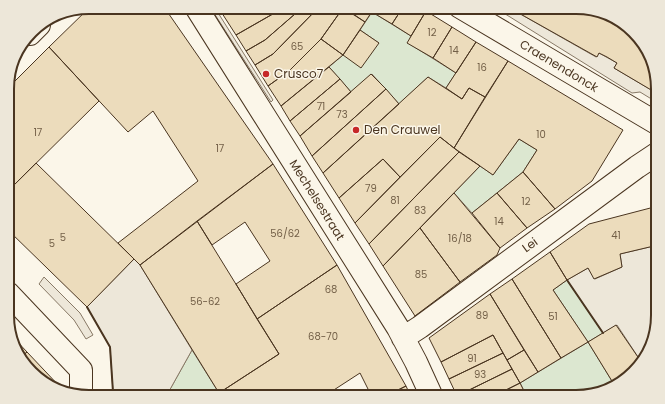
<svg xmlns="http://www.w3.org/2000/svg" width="665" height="404" font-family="Poppins,sans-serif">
<rect width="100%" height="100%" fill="#fbf6e9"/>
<path fill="#dce7d0" stroke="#887966" d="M372,12l39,24 -3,7 48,30 -10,15 -18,-11 -29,27 -27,-30 -21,18 -22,-25 14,-12 36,-12 -19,-13z
M519,139l18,11 -14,22 -51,41 -18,-20 26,-27 13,9z
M567,280l36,53 -15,9 27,44 -34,11h-54l-7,-14 68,-41 -35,-52z
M192,350l27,43h-51z"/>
<path fill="#ede7d9" stroke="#887966" d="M494,7h14l88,50 3,-4 18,10 -3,5 44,26v9l-18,-11 -8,1z
M215,8l58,92 -2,2 -59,-92z
M658,245v75l-14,40 -2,3 -25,-38 -14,8 -36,-53 21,-12 7,11 27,-12 -2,-13z
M134,259l6,6 52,85 -24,43 -55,-1 -3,-45 -23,-40z
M44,277l36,36 13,22 -7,4 -12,-19 -35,-36z"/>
<path fill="#ecdcbc" stroke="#4a3520" d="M90,7h74l109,157 -133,101 -22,-22 80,-62 -45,-70 -25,21 -79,-85z
M218,7h67l-49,28z
M285,7h18l-38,33 -19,11 -10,-16z
M303,7h16l-46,47 -18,11 -9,-14 19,-11z
M319,7h6l13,8 -17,24 -32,32 -21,15 -13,-21 18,-11z
M325,7h18l-5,8z
M343,7h32l-10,15z
M375,7h28l-11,17 -20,-12z
M403,7h16l7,4 -15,25 -19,-12z
M508,7h68l45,14 26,27 11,36v10l-44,-26 3,-5 -10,-6 -8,-4 -2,4z
M343,8l22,14 -22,33 -22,-16z
M426,11l26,16 -19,31 -26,-15z
M452,27l24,15 -20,31 -23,-15z
M360,30l19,13 -18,25 -18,-13z
M321,39l22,16 -62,51 -13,-20 21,-15z
M476,42l32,19 -23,36 -16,-9 -7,11 -16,-11z
M49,47l50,54 -91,90v-103z
M508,61l115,69 -31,51 -37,28 -32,-37 14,-22 -18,-11 -26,36 -39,-27z
M329,67l11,12 -50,42 -9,-15z
M371,74l15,15 -74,67 -12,-20z
M428,77l34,22 7,-11 16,9 -31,51 -14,-11 -40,40 -17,-18 -44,39 -16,-25z
M340,79l11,13 -51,44 -10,-15z
M386,89l13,15 -76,69 -11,-17z
M440,137l19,15 -90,92 -14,-21z
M459,152l21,14 -97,100 -14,-22z
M383,159l17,18 -45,46 -16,-25z
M36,163l98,96 -47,48 -79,-77v-39z
M273,164l64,101 -80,54 -21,-35 34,-23 -25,-39 -33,23 -15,-24z
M523,172l32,37 -28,19 -30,-35z
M454,193l46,55 -3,7 -37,27 -40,-54z
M497,193l30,35 -27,20 -28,-35z
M658,206v39l-38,9 2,13 -28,12 -6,-11 -21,12 -17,-28 39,-28z
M197,221l82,133 -60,39 -79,-128z
M420,228l40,54 -45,34 -32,-50z
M550,252l17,28 -14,10 35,52 -27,16 -49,-79z
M337,265l69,121 -22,11h-12l-12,-24 -37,24h-162v-5l58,1 60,-39 -22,-35z
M512,279l49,79 -23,14 -48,-78z
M490,294l34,56 -17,10 -14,-25 -52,27 -12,-24z
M616,325l26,38 -27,23 -27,-44z
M493,335l10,18 -54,26 -8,-17z
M12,336l15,16 -7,6z
M524,350l14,22 -18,11 -13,-23z
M27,352l35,37 -18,-6 -23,-23 -1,-2z
M503,353l9,16 -55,27 -8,-17z
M512,369l8,14 -28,14h-35v-1z
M520,383l7,14h-35z
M406,386l5,11h-27z
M113,392h48v5h-48z"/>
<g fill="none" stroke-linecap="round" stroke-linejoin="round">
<g stroke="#4a3520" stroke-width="24">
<path id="minor" d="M196,7l202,321 18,34 16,35
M460,7l198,117
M30,34l9,-9
M8,293l73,77v25
M403,338l17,-11 217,-160 21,-14"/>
</g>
<use href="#minor" stroke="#fbf6e9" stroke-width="22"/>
<path stroke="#4a3520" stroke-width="2" d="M567,280l36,53
M87,307l23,40 3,45"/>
</g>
<g fill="#c62828" stroke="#fbf6e9" stroke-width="1.5">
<circle cx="266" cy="74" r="4"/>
<circle cx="356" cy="130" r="4"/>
</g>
<g text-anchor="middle" stroke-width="3" stroke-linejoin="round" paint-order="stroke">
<g font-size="10" fill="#725f47">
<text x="432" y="36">12</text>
<text x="297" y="50">65</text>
<text x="454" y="54">14</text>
<text x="482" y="71">16</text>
<text x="321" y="110">71</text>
<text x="342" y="118">73</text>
<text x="38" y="136">17</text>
<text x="541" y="138">10</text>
<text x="220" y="152">17</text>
<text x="371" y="192">79</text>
<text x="395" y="204">81</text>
<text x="526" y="205">12</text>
<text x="420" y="214">83</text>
<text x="499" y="225">14</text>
<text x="285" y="237">56/62</text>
<text x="616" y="239">41</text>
<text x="63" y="241">5</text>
<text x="460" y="242">16/18</text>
<text x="52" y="247">5</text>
<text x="421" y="278">85</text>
<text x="331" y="293">68</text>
<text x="205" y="305">56-62</text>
<text x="482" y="319">89</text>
<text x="553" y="320">51</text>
<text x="323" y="340">68-70</text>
<text x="472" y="362">91</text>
<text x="480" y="378">93</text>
</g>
<g font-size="12" fill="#4a3520" stroke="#fbf6e9">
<text transform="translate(559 66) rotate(31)" y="4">Craenendonck</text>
<text transform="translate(317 200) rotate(58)" y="4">Mechelsestraat</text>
<text transform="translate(530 245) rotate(-36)" y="4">Lei</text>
</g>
<g font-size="12" fill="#4a3520" stroke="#fbf6e9" text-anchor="start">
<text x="274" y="78">Crusco7</text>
<text x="364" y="134">Den Crauwel</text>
</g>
</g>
<path d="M0 0H665V404H0ZM89 14H576A75 75 0 0 1 651 89V315A75 75 0 0 1 576 390H89A75 75 0 0 1 14 315V89A75 75 0 0 1 89 14Z" fill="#ede7d9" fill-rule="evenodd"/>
<path fill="none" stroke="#4a3520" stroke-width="2" d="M89 14H576A75 75 0 0 1 651 89V315A75 75 0 0 1 576 390H89A75 75 0 0 1 14 315V89A75 75 0 0 1 89 14Z"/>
</svg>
